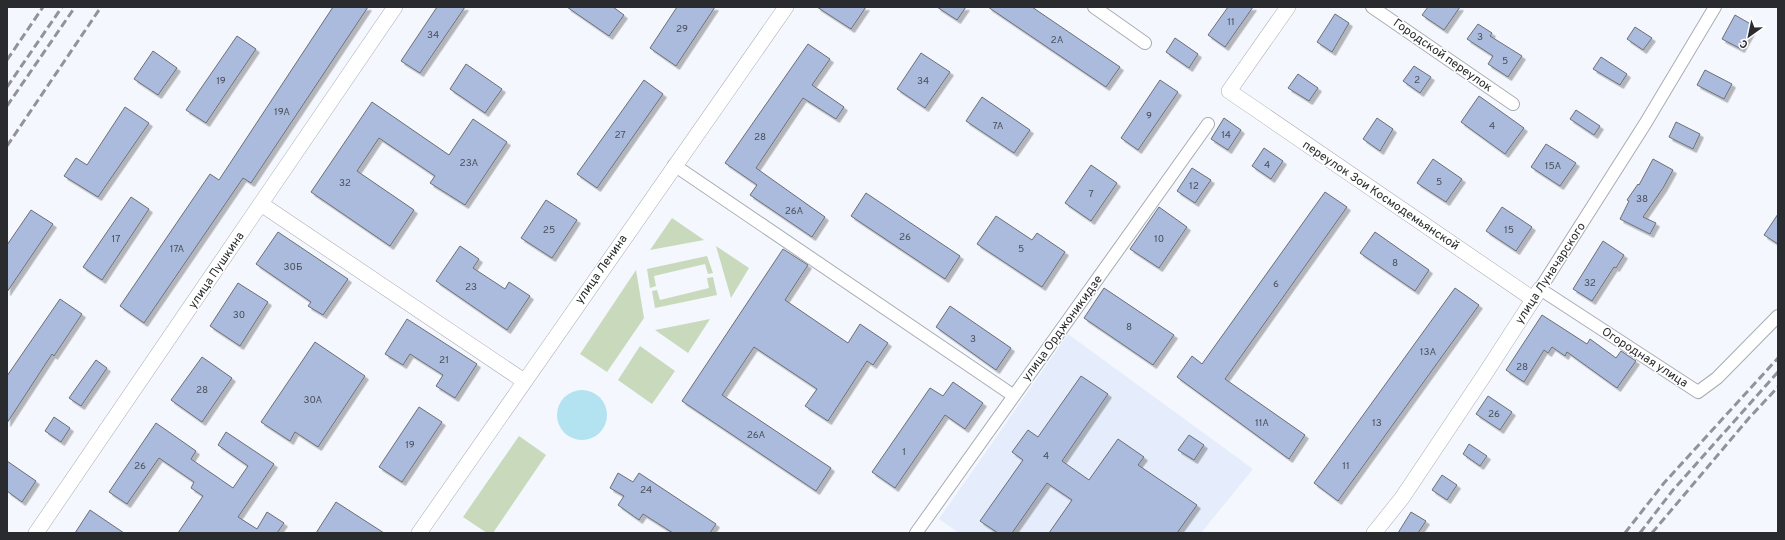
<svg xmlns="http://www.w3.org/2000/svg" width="1785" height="540" font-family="Overpass,sans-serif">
<defs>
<filter id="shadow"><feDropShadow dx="3.5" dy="3.5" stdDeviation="0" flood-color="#0004"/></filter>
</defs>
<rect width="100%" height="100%" fill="#f4f7fe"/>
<path fill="#e5ecfb" d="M1068,334l185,135 -52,64h-242l-20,-14z"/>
<path fill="#c9d9bc" d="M672,218l32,22 -54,10z
M716,246l33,22 -18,30z
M707,256l6,17 -5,1 -3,-10 -51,12 2,10 -6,2 -3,-19z
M636,270l8,48 -37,54 -27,-18z
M713,277l4,18 -62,13 -3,-17 5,-1 3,10 49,-12 -2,-10z
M710,319l-22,34 -33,-23z
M640,346l35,25 -23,33 -34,-24z
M519,436l27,19 -53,78h-6l-24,-16z"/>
<path fill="#b3e2f1" d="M557 415a25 25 0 1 1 50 0a25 25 0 1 1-50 0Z"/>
<path fill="#abd" stroke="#6c6f76" filter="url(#shadow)" d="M333,7h35l-117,176 -8,-5 -99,145 -24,-17 90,-132 9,6z
M437,7h28l-45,66 -19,-12z
M567,7h46l11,8 -15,21z
M677,7h38l-39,59 -26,-18z
M817,7h49l-15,22z
M937,7h29l-9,13z
M988,7h44l88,60 -14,20z
M1228,7h25l-28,40 -17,-12z
M1428,7h32l-16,23 -22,-15z
M1335,14l14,9 -17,29 -15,-10z
M1735,15l19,11 -13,23 -19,-10z
M1478,24l14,9 -2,3 32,20 -14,21 -20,-13 5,-8 -26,-17z
M1635,27l17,11 -9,12 -16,-11z
M237,36l19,13 -50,74 -20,-13z
M1175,38l23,16 -9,14 -23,-16z
M808,44l22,15 -18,26 32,22 -8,12 -33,-21 -47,70 69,49 -13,20 -62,-42 7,-10 -32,-22z
M153,51l24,17 -19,27 -24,-16z
M921,53l29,19 -25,36 -28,-19z
M1601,57l26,17 -7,11 -27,-16z
M466,64l36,25 -17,24 -35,-24z
M1414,66l17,11 -11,16 -17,-12z
M1705,70l27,14 -8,15 -27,-14z
M1298,74l20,14 -9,13 -21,-13z
M644,80l19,14 -66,94 -20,-14z
M1160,80l18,12 -40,58 -17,-12z
M1479,96l45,32 -19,26 -44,-32z
M982,97l48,33 -16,23 -48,-32z
M372,102l77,53 24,-36 34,23 -42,63 -35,-22 5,-7 -56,-38 -22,33 57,39 -24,36 -79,-54z
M125,107l24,16 -51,74 -34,-21 12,-18 11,7z
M1576,110l24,16 -6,9 -24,-16z
M1224,118l17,12 -13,20 -17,-11z
M1377,118l16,11 -13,22 -17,-12z
M1676,122l24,12 -7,15 -24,-12z
M1546,144l30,19 -16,23 -29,-19z
M1264,148l19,13 -12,18 -19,-13z
M1433,159l29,20 -16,23 -29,-19z
M1653,159l20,11 -10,18 -20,29 13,6 -6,11 -30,-15 9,-18 -2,-1 11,-16 1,1z
M1091,165l26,18 -26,38 -26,-18z
M1192,168l19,12 -16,23 -18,-12z
M1325,192l22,15 -122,172 80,56 -16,24 -112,-82 15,-21 10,8z
M866,193l94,63 -15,23 -94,-63z
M131,197l18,12 -47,71 -19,-13z
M546,200l31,20 -25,38 -31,-20z
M1159,207l28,20 -28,41 -29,-19z
M1502,207l30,20 -16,24 -30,-20z
M31,210l22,14 -46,68v-47z
M1778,214v30l-14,-9z
M996,216l36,24 5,-7 28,19 -23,35 -65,-43z
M278,232l70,47 -25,36 -15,-9 3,-4 -55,-38z
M1375,232l54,38 -14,21 -55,-38z
M1603,241l21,14 -8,13 -2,-1 -22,34 -19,-12z
M460,246l19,13 -6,9 32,21 4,-7 21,14 -23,34 -71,-49z
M783,249l25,16 -23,35 63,43 12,-19 28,19 -15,22 -6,-4 -39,60 -23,-15 12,-17 -63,-42 -32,48 109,73 -15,23 -134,-90z
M238,283l30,19 -28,44 -30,-20z
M1104,288l70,47 -21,30 -69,-47z
M1455,288l24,17 -141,196 -24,-18z
M60,299l22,15 -28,42 -2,-2 -45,69v-47z
M950,306l61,42 -15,22 -60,-43z
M1542,315l45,29 3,-5 26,19 5,-7 15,10 -19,27 -50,-36 -2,4 -13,-9 -4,6 -4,-3 -20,32 -18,-12z
M407,319l70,45 -22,34 -19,-12 7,-11 -33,-21 -7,11 -18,-11z
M315,342l50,34 -47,71 -23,-15 -5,9 -29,-19z
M202,357l30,21 -30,44 -31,-22z
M96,360l11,8 -26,38 -12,-8z
M1081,376l27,18 -46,67 27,19 29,-41 26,18 -6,8 59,40 -20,28h-128l23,-33 -25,-17 -35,50h-14l-18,-12 43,-61 -11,-8 16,-22 10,7z
M953,382l30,21 -18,26 -20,-14 -50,73 -23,-16 58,-84 13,8z
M1488,396l24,16 -12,18 -24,-16z
M419,407l23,15 -40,60 -23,-15z
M54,417l16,11 -9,14 -16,-11z
M156,423l40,28 -5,8 42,29 15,-22 -30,-21 8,-13 48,32 -36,53 19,12 10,-17 17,11 -7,10h-99l25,-37 -12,-8 3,-6 -35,-24 -32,46 -18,-12z
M1189,435l15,10 -10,15 -16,-10z
M1469,444l18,12 -7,10 -17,-12z
M7,461l29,20 -14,21 -15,-11z
M618,473l15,9 6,-9 77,51 -6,9h-37l-30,-19 -4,6 -21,-15 6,-9 -14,-8z
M1442,475l15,10 -10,15 -15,-10z
M336,502l48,31h-68z
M90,510l34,23h-49z
M1411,512l15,9 -8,12h-20z"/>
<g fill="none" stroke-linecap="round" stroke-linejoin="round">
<g stroke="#a8acb3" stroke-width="14">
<path id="minor" d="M1094,7l51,36
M1372,7l141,97
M1715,7l-70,117 -105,165 158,103 19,-14 61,-62
M674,165l340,231
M916,533l292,-409"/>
</g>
<g stroke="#a8acb3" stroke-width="16">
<path id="tertiary" d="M1288,7l-59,84 304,208
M261,204l263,177
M36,533l359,-526
M419,533l367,-526
M1374,533l28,-35 83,-124 55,-85"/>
</g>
<use href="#minor" stroke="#fff" stroke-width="12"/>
<use href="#tertiary" stroke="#fff" stroke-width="15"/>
<path stroke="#919398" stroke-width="3" stroke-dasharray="8 4" stroke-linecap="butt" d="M7,60l36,-53
M7,87l55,-80
M7,106l68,-99
M7,146l94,-139
M1625,533l39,-50 114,-125
M1640,533l33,-43 105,-118
M1652,533l97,-115 29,-31"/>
</g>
<g text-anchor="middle" stroke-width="3" stroke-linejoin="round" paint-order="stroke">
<g font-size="10" fill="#4a4f5a">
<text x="1231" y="25">11</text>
<text x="682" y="32">29</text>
<text x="433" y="38">34</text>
<text x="1480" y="40">3</text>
<text x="1057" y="43">2А</text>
<text x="1505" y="64">5</text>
<text x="1417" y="83">2</text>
<text x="221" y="84">19</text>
<text x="923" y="84">34</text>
<text x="282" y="115">19А</text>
<text x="1149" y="119">9</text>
<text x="998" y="129">7А</text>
<text x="1492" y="129">4</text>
<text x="620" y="138">27</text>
<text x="1226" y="138">14</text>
<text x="760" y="140">28</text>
<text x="469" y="166">23А</text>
<text x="1267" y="168">4</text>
<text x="1553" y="169">15А</text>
<text x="1439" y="185">5</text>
<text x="345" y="186">32</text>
<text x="1194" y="189">12</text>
<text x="1091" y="197">7</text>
<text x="1642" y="202">38</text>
<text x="794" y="214">26А</text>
<text x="549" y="233">25</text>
<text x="1509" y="233">15</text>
<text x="905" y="240">26</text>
<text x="116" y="242">17</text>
<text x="1159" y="242">10</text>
<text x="177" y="252">17А</text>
<text x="1021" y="252">5</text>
<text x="1395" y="266">8</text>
<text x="293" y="270">30Б</text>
<text x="1590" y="286">32</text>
<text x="1276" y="287">6</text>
<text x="471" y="290">23</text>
<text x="239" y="318">30</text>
<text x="1129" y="330">8</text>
<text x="973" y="342">3</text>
<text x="1428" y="355">13А</text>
<text x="444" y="363">21</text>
<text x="1522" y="370">28</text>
<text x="202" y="393">28</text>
<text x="313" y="403">30А</text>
<text x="1494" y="417">26</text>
<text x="1262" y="426">11А</text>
<text x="1377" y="426">13</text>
<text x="756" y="438">26А</text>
<text x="410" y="448">19</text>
<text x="904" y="455">1</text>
<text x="1046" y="459">4</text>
<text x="140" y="469">26</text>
<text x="1346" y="469">11</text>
<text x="646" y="493">24</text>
</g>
<g font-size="12" fill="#2a2b2e" stroke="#fff">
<text transform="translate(1443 55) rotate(35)" y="4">Городской переулок</text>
<text transform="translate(1381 195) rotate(34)" y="4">переулок Зои Космодемьянской</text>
<text transform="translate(601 269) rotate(-55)" y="4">улица Ленина</text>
<text transform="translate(216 270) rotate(-56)" y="4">улица Пушкина</text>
<text transform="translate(1550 273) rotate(-57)" y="4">улица Луначарского</text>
<text transform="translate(1062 328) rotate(-54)" y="4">улица Орджоникидзе</text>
<text transform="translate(1645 357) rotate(33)" y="4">Огородная улица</text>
</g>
</g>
<rect width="1785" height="540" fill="none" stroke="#2a2b2e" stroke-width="16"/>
<g transform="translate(1749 36) rotate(213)" stroke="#ffffff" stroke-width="3" paint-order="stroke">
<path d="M0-3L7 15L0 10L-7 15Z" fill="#2a2b2e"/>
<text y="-6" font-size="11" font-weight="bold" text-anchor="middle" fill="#2a2b2e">С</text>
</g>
</svg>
